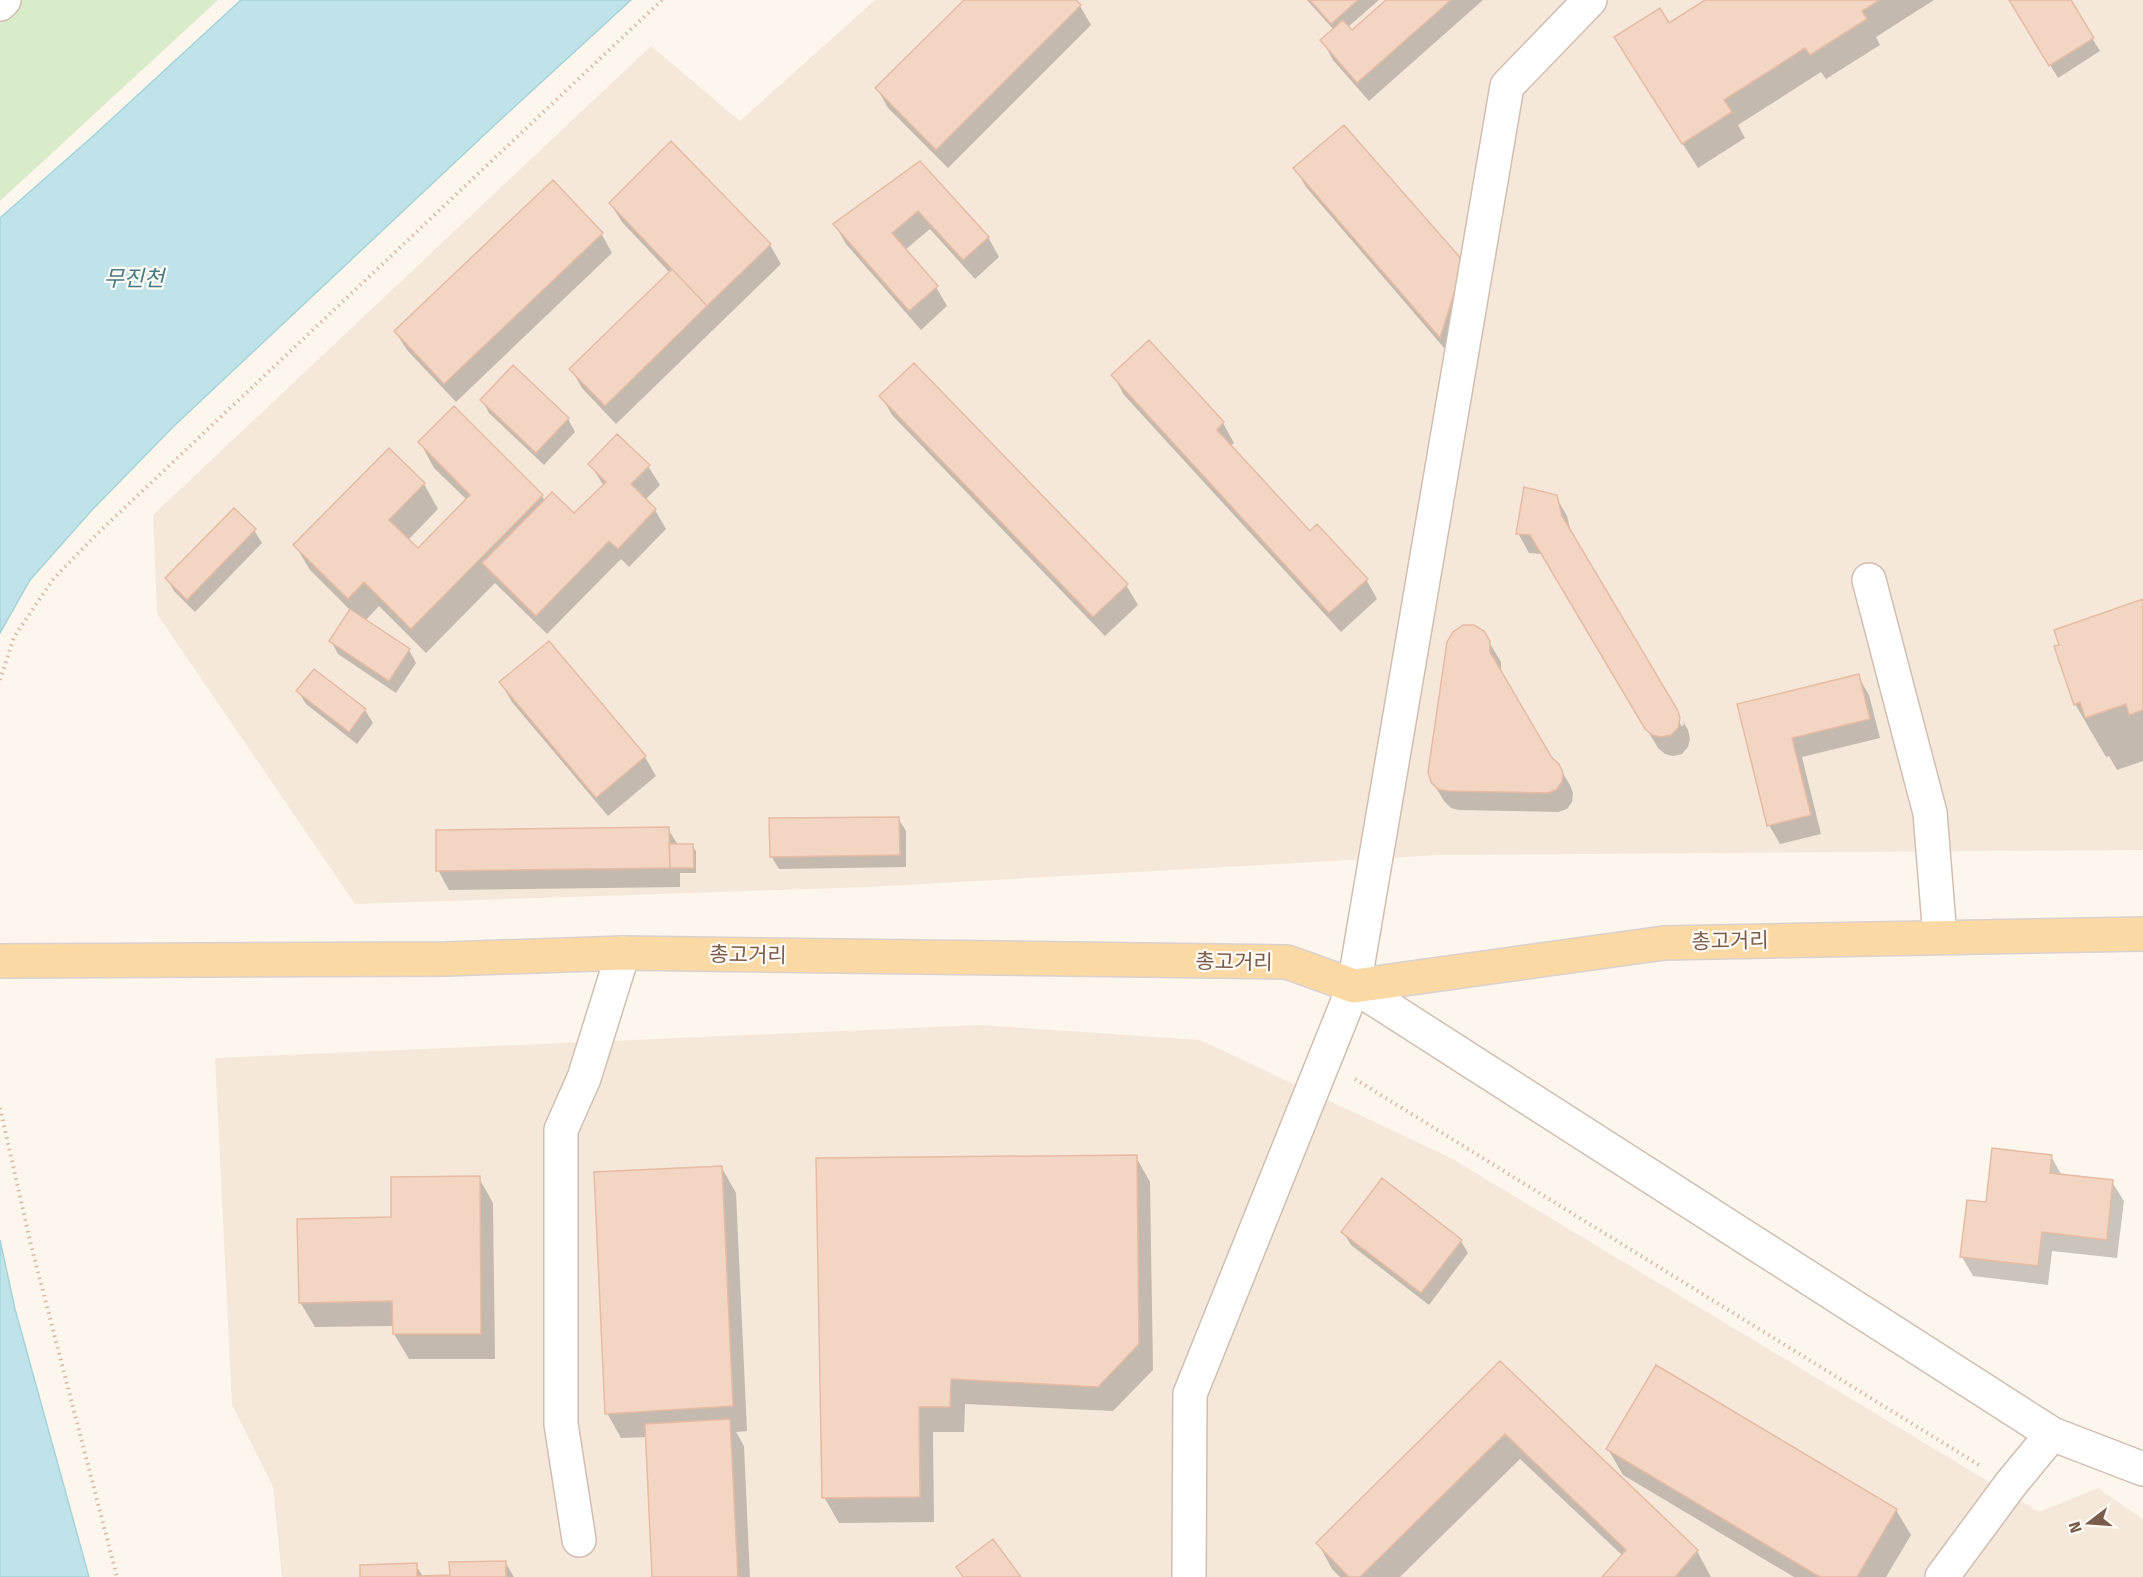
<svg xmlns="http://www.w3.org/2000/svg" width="2143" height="1577" font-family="'Fira Sans','Noto Sans KR',sans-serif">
<rect width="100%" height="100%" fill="#fdf6ec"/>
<path fill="#f5e8da" d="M875,0h1268v850l-703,5 -570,32 -515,17 -198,-290 -4,-99 498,-469 89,75z
M981,1025l219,15 251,118 588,354 59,-24 45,31v58h-1861l-9,-90 -41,-82 -17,-347z"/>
<path fill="#d8ecc9" d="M23,0h195l-218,201v-178z"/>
<path fill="#bfe3e8" stroke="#a5d3da" stroke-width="1.5" d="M241,0h390l-132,121 -326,306 -81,83 -62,70 -30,53v-415l92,-81z
M0,1240l15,69 74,268h-89z"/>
<path fill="#0003" d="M966,0h108l6,6 11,19 -143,143 -60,-60 -11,-20z
M1307,0h72l-31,27 4,5 36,-32h95l-114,101 -36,-41 -11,-20 12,-10z
M1708,0h226l-58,37 4,8 -54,34 -5,-7 -83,53 7,13 -47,30 -67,-106 38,-37z
M2011,0h58l31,51 -42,27z
M920,163l68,74 11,20 -24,22 -45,-50 -25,21 31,37 11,19 -26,24 -75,-86 -11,-19z
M1295,168l168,95 -12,93 -145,-169z
M610,203l160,42 11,19 -165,160 -34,-36 -11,-19 99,-96 -48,-51z
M601,233l11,20 -156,149 -49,-52 -12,-19z
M1149,342l74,81 11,20 -4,3 80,87 56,46 11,20 -36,33 -217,-237 -11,-20z
M881,396l245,189 12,20 -33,31 -213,-221z
M482,400l86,19 7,13 -31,33 -55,-52z
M420,442l122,54 3,5 29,14 30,-29 -14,-22 58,2 12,19 -15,15 10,10 11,19 -37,38 -8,-8 -74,75 -52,-51 -69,70 -47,-47 -14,15 44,29 7,13 -20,30 -58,-39 -7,-13 20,-30 -41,-41 -15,-25 129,-61 14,25 -31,32 11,10 49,-51 -33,-32z
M1556,497l11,19 5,20 104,174 5,16 3,-1 -1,-4 5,9 2,9 -2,8 -6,7 -9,2 -8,-2 -7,-6 -116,-194 -13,-1 -11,-20z
M254,530l8,13 -67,69 -21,-21 -7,-12z
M2143,600v161l-26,9 -8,-14 -3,1 -31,-53z
M1489,642l12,20v11l50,86 7,6 12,20 3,8 -1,9 -5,7 -9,3 -99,-2 -8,-2 -7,-7 -12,-20z
M314,671l51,39 8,13 -16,21 -51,-40 -8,-13z
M1858,676l11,19 11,43 -78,19 19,77 -41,10 -11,-19 -30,-120z
M501,683l144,74 11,19 -48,40 -96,-114z
M898,818l8,13v36l-127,2 -8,-13z
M668,829l10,16h14l4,6v22h-16v14l-231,3 -11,-20z
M2051,1156l11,20 50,6 12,19 -7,57 -65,-7 -4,34 -75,-9 -11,-19 25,-53z
M1136,1157l14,25 3,188 -40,41 -148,-7 -1,28h-31l1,90 -95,1 -15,-26z
M722,1168l14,25 11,238 -11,1 8,14 6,131h-96l-6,-140 -27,1 -14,-25z
M479,1178l14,25 2,156h-86l-15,-25v-8l-79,1 -15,-25 93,-83z
M1343,1232l118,9 7,12 -39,52 -78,-60z
M1500,1363l197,188 14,26h-107l19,-21 -103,-97 -120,118h-60l-8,-8 -14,-26z
M1608,1449l288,61 15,25 -25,42h-92l-171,-102z
M505,1562l9,15h-152l54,-12 7,12 28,-1z"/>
<path fill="#f3d5c3" stroke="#e6bba3" stroke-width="1.5" d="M964,0h112l5,5 -145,145 -61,-62z
M1310,0h48l-27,24z
M1386,0h65l-94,83 -37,-43 23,-20 9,10z
M1705,0h175l-18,11 5,8 -57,36 -5,-7 -81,52 8,12 -50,32 -68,-107 46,-29 9,15z
M2009,0h62l23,38 -45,28z
M1344,125l120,137 -24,76 -147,-170z
M671,141l100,103 -64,62 -98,-103z
M920,161l69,76 -26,23 -45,-49 -26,22 46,53 -29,25 -76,-87z
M553,180l50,53 -159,151 -50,-53z
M672,269l35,37 -102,100 -36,-37z
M1149,340l75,82 -7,8 93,101 7,-7 51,55 -39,34 -218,-238z
M914,363l214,221 -35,33 -214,-221z
M513,365l56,53 -33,35 -56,-53z
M454,406l89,89 -132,134 -47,-47 -16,17 -55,-54 96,-97 36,35 -36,37 29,28 52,-53 -52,-53z
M617,434l33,31 -19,19 25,25 -38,40 -9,-8 -73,75 -54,-53 70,-71 22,21 32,-31 -18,-18z
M1524,487l33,8 5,21 115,193 3,9 -2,10 -7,7 -10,2 -9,-2 -7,-6 -115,-194 -14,-1z
M234,508l22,21 -69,71 -22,-22z
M2143,599v111l-14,5 -3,-11 -41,14 -5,-16 -6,3 -20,-59 5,-1 -5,-15z
M350,609l60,40 -21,32 -60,-40z
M1463,625h11l10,6 6,10v11l62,106 7,6 4,9 -1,9 -6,8 -9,3 -100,-2 -9,-2 -7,-7 -3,-10 19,-130 6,-10z
M549,641l97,115 -50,42 -97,-116z
M314,669l52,40 -17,23 -53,-41z
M1859,674l11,45 -78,19 19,77 -44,11 -30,-122z
M899,817l1,38 -130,2 -1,-39z
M669,827l1,41 -234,3v-41z
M669,844h24l1,24h-24z
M1992,1148l60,7 -2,18 63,7 -6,60 -65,-8 -4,34 -78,-9 7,-57 19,2z
M1137,1155l2,189 -41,43 -147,-8 -1,28h-31l1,90 -98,1 -6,-340z
M722,1166l11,240 -128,8 -11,-242z
M480,1176l1,158h-88l-1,-33 -93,2 -2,-84 94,-2v-40z
M1382,1178l80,62 -41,53 -80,-61z
M1500,1361l198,189 -23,27h-73l24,-27 -121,-116 -145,143h-11l-33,-34z
M1656,1365l241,144 -40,68h-37l-214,-128z
M730,1419l8,158h-86l-7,-153z
M993,1539l28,38h-58l-7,-10z
M506,1561v16h-146v-12l57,-2v13l33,-1 -1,-13z"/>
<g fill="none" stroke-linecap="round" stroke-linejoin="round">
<g stroke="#d1beb0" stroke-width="36">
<path id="minor" d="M0,4l4,-4
M1869,580l61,233 10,124
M1354,986l698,448 91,35
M579,1540l-18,-116v-294l23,-52 39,-125
M1189,1577l1,-183 164,-408 153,-900 83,-86
M1942,1577l68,-92 42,-51"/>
</g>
<g stroke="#dad1cd" stroke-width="36">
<path id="major" d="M0,961l446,-2 177,-6 664,9 67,24 310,-43 479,-9"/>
</g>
<path stroke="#d9b8a5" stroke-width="4" stroke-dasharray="1.5 4.5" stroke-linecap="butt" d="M0,680l14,-43 40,-59 46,-47 562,-531
M1355,1079l624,386
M0,1108l30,133 87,336"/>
<use href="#minor" stroke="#fff" stroke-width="33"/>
<use href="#major" stroke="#fbd9a5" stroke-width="33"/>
</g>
<g text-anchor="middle" stroke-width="4.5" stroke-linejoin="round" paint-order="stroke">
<g font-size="21" fill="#7a5c4d" stroke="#fffaf3">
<text transform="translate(1730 941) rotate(-1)" y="7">총고거리</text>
<text transform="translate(748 955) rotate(1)" y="7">총고거리</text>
<text transform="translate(1234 962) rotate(1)" y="7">총고거리</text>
</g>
<g font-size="22" font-style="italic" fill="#437c86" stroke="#fffaf3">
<text x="134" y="286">무진천</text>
</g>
</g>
<g transform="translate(2089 1523) rotate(253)" stroke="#fffaf3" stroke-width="4.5" paint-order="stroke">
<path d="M0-4.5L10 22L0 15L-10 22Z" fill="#7a5c4d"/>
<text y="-9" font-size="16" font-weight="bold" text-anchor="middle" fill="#7a5c4d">N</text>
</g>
</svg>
